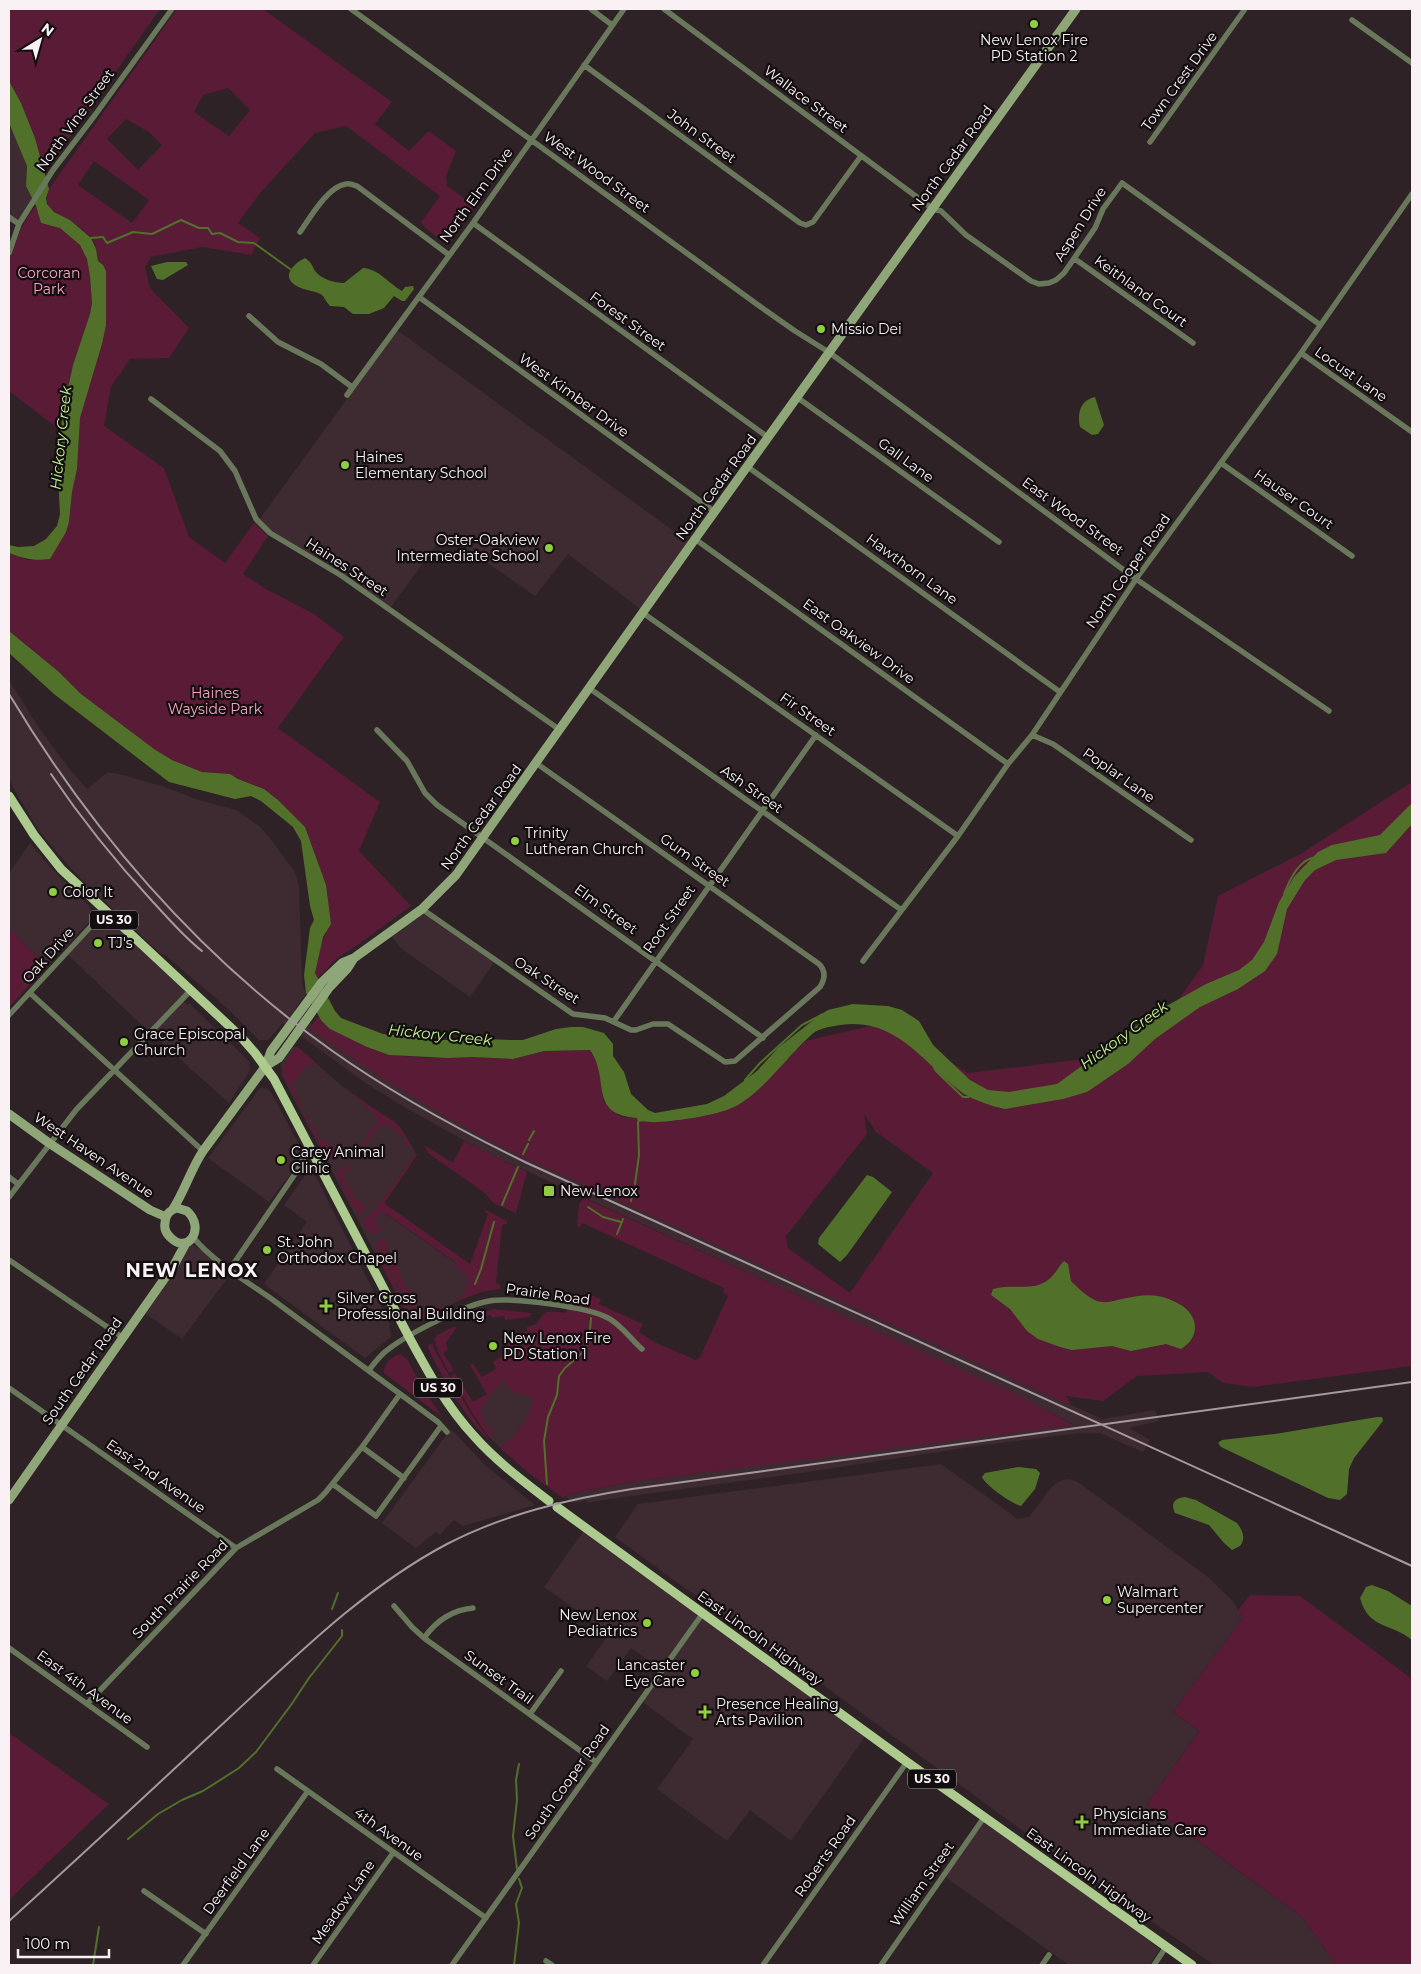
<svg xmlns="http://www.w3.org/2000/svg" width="1421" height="1974" font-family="Montserrat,sans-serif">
<rect width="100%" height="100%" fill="#2e2226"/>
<path fill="#3d2b31" d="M9,123l18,43 -1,20 6,12 -13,24 -10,-7z
M397,330l293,213 -47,68 -75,-57 -33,42 -90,-63 -55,75 -120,-76 -11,-12z
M9,680l30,48 29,39 19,22 21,-17 15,3 42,12 34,13 37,10 23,16 10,11 26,35 4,15 3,96 4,11 -12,16 19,15 213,131 258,119 318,144 53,-9 4,11 -30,7 21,12 -7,12 -43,-19h-20l-103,13 -176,27 -199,27 -15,3 -1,-3 -12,3 -8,-6 4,-3 61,-12 442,-58 -56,-28 -532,-244 -79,-44 -42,-26 -81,-59 -15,17h-9l-33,-33 -62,-53 -2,1 -79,-74 -25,-27 -21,-26 -28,-48z
M30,843l22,26 37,37 4,8 -4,8 -42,44 -38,-38v-55z
M422,910l73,51 -25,36 -67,-47 -15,-17z
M104,913l84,78 -40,40 -81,-77z
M183,1001l4,4 2,-2 60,58 1,10 -21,32 -78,-70z
M293,1047h5l44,39 58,41 17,28 -37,55 84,59 7,13 2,12 -51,25h-9l-6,-5 -125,-238 -1,-12z
M260,1088l8,1 4,5 31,58 -1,7 -33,43 -61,-44z
M309,1170l4,1 76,151 2,15 -26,21 -101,-74 43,-62 -23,-17z
M191,1243l41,29 -50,67 -40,-28z
M503,1375l37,25 -36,51 -18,-17 -12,-19z
M452,1430l34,36 49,39 -72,21 -9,-6 -14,15 -4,-3 -20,16 -34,-25 65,-89z
M941,1464l77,55 11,-2 21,-28 9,-8 10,-2 9,3 130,95 25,24 10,17 -70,94 26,19 -52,73 155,113 34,48h-122l-188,-132 -292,-213 -49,-32 -70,-51 23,-33z
M585,1529l282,205 -76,107 -41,-31 -23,31 -70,-52 36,-50 -52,-38 19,-33 -29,-20 -24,33 -21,-15 23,-32 -65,-47z
M985,1819l175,130 -11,16h-80l-125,-89z"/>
<path fill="#591b35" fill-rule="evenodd" d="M9,9h151l-111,157 -6,1 -8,-29 -14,-35 -12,-22z
M177,9h86l129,93 -17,22 34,27 20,-20 27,20 -10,25 1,10 28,20 -26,35c-10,-1 -23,-11 -28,-19l19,-26 -94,-70 -31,7 -54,59 -23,31 22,15 -9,17 -49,-8 -51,10 -6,10 5,21 39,40 -20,30 -39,1 -19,28 -7,39 60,42 25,69 36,26 29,-40 14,13 -25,38 23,15 48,25 30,23 -66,91 102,74 -21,49 52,55 -52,38 -23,15 -19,21c-5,-16 6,-43 14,-57l-19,-78 -5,-8 -2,-10 -27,-27 -14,-11 -26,-10 -8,-5 -28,-2 -37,-15 -48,-34 -36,-29 -22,-22 -50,-41v-78l19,7 22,-1 19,-37 3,-30 5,-23 3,-51 22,-74 1,-79 -5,-4c-1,-7 -2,-17 -6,-23 -2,-2 -19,-16 -22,-18 -14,-9 -29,-10 -21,-31zM228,88l22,22 -21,26 -35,-24 9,-17zM126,119l23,13 13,13 -24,25 -31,-31zM94,161l55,39 -17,23 -54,-38z
M36,206l5,17 19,5 20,17 7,14 3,17 2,27 -2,11 -17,51 -12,66 -52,-40v-131l12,-31 7,-13z
M1412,782v584l-159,21 -30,-4 -15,-11 -71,4 -34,25 -37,-5 6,10 -550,-249c-75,-37 -145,-80 -213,-129l10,-12 2,4 46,27 22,8 41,3 42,-1 41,2 31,-8 46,-1 8,15 6,37 17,15 16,1 14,4 59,-8 48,-24 47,-49 82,-19 81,51 123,-15 63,-24 49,-69 15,-69 84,-43zM864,1114l12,18 57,41 -83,120 -62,-45 -2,-12 81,-102z
M9,928l38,38 -38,41z
M297,1047l18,15 -2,4 -5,-2 -16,21 4,4 -1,2 8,15 -2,1 -18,-32c-1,-12 7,-19 14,-28z
M350,1094l45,28 12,15 4,10 -2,1 -5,-4 2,-5 -20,-15 -3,4 -4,-3 -8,13 -2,1 -12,15 -6,-4h6l10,-13v-3l-4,-1h6l1,-3h2v-4l-4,-1 7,1 4,-7 -5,-1 -1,-6z
M307,1115l6,12 6,4 -3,4 20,15 4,-2 -10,11 -5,-4 -20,-39z
M464,1141l63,31 -11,41 -23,-10 -8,-10 -57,-40 -4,-8 29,18z
M415,1155h2l-33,48 86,61 18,-50 -4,-3 2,-1 21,11v3l-5,1 -6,58 4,2v4l-19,3 -17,7h-4l-1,-4 3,2 2,-1 -1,-3 4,-3 -2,-5 4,-3 -6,-12 -5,1 -3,-9 -69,-48 -6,-2 -5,7 4,3 -4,4 1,2 6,-1 -2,4 -6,4 -8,-7 -3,-8 11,-9z
M347,1166l3,1 1,3 -5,-1 -5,5 4,4 1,7 8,7 -2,4 13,10 5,-3 -10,12 -8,-10 -16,-32 5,-6z
M584,1198l433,197 57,30 -443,57 -61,12 -7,4 -32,-23 -31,-27c3,-4 5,-4 9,-7 9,-8 24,-32 24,-43l-19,-6 -12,-12 -2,3 3,5 -7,-1 -17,25 5,2 -1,7 11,12 -5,4 -16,-23 -22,-38 4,-3 18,29 14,-8 -17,-29 3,-2 9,14 14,-8 -3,-7c11,-6 14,-14 12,-27l22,-4v-4l9,-3c11,-16 11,-13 30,-11l2,-13 -7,-2 -2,-7 2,1v4l30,4 1,-4h2l7,3 -2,5 44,20 -4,8 15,10 42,18 4,-3 28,-61 -5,-3 1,-5 -142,-65 -2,5 -3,-2 2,-22z
M383,1239l6,3 -4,4 10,19h6l-4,4 11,22 5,-1 -3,4 10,19 18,-7 2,2 3,-2 1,2 -22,11h-6l-39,-75v-2z
M375,1245h1l37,74 -6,-5 -32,-62z
M493,1309l38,4v1l-2,3 -24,3 -1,-4 -12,2 -1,-3 -12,2 1,4h-3l-4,-4z
M455,1326l1,2 -10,15 2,7 -5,3 11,17 -5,3 -11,-21 -4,-13 3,-4z
M433,1343l1,6 37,65 19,27c-20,-15 -51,-69 -62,-93l1,-4z
M400,1354l7,5 19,34 16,24 -58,-44c-1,-9 8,-17 16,-19z
M1250,1595l50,1 111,82 1,5v282h-76l-34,-48 -155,-113 52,-73 -26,-19 70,-94 -5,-8z
M9,1733l100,71 -100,96z"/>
<path fill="#51712b" d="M9,81l12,22 14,35 14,51 -3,9 1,6 7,8 16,8 21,18 5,11 2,12 5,4 3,6v54l-4,19 -22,74 -3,51 -5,23 -3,30 -3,10 -16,27c-17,2 -25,0 -41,-6v-8l9,2 16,-1 12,-7 11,-13 3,-12 -3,-59 8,-53 8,-37 17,-51 2,-11 -2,-27 -3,-17 -7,-14 -20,-17 -19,-5 -5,-17 -10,-20 1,-20 -18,-43z
M305,258c6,4 7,7 10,13 6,8 19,12 29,12l19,-15c16,1 26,16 39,23l3,-4 8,-1 1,3 -9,12h-3l-8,-5 -10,12 -15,6h-16l-9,-7 -14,-1c-3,-3 -5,-7 -7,-10 -5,-5 -16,-5 -22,-8 -22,-9 -10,-23 4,-30z
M167,262h19l2,3 -25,15 -6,-1 -6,-13z
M1095,397l9,28 -6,9 -6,1 -12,-8c-3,-13 0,-27 15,-30z
M9,631l50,41 22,22 73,55 18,11 30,12 28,2 8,5 26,10 14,11 27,27 21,58 5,39 -8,13 -8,36 20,38 6,7 42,16 60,6 43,-1 24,1h13l33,-11 15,-2h12l21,6 9,11v12l11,16 7,22 17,16 7,3 52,-9 17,-8 33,-25 21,-23 39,-31 11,-7 25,-6 35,2 14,4 17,11 14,24 37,35 18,10 21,2 48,-8 97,-71 52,-29 33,-14 13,-10 12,-18 15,-40 15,-25 24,-25 14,-7 48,-10 32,-32v21l-26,29 -50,7 -21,10 -10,10 -18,29 -10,45 -12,17 -27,18 -38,18 -45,32 -27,25 -41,28 -24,7 -58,10c-14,-3 -28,-8 -41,-15 -41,-30 -66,-77 -124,-69 -11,2 -23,3 -31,12 -24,22 -43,51 -71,68 -17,10 -61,16 -81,17 -7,1 -12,-2 -19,0l-1,-4c-50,-4 -26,-38 -47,-68l-46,1 -31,8 -41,-2 -24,1 -59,-3 -22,-8 -37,-18 -9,-9 -15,-27 -2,-18 6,-47 4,-8 -4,-14 -9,-65 -8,-14 -32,-26 -10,-5 -16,3 -66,-17 -115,-88 -45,-41z
M867,1175l6,2 19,15 -45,63 -7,7 -22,-18 1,-6z
M1064,1261l4,3 3,17c7,7 21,21 32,21 6,1 13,-2 19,-3 24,-5 37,-7 59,6 8,5 14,13 14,22 0,10 -6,17 -14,22l-15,-5 -35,7 -19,-5 -40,4 -12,-3 -22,-8 -11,-8 -17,-22 -19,-14 2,-6c18,-6 40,3 55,-9 7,-5 10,-13 16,-19z
M1377,1417h5l1,4 -29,37 -5,11 -2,25 -7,6 -12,-2 -107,-51 -3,-4 4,-3 53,-6z
M1018,1467l18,2 4,4 -5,16 -14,17c-9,-2 -36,-21 -39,-29l3,-4z
M1185,1497l11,3 41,23c6,8 9,15 3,23l-8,4 -8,-7 -15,-18 -34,-12c-5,-10 0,-15 10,-16z
M1372,1585l16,6 24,15v34c-22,-18 -43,-10 -52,-42l6,-11z"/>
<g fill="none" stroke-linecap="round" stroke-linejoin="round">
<path stroke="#51712b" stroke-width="2" d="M91,238l12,-1 4,6 26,-11 19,2 29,-14 18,8h9l4,6 8,-1 18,9 16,1 36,26
M1284,894c6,-15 15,-35 32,-37
M934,1068l2,3 27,26h6
M745,1080l15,-17 42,-38 21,-11
M529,1140l5,-9
M523,1154l5,-10
M635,1184l4,-29 -1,-33
M631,1201l1,-6
M502,1205l16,-38
M588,1207l15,10 18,5
M617,1234l6,-15
M475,1284l6,-15 13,-47
M547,1484l-3,-43 4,-24 9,-22 2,-19 6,-8 17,-15 7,-11 2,-24
M332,1609l6,-16
M128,1839l30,-25 24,-14 21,-9 36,-23 17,-16 35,-47 18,-27 33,-42v-6
M517,1869l-4,-33 4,-36 -1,-20 3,-16
M93,1965l6,-38
M514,1965l5,-42 -3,-19 6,-16 -3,-9"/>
<path stroke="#69785b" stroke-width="5.5" d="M351,9l407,296 37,26 35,22 306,226 193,132
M591,9l21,16
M664,9l269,200 8,2 25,24 65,46 8,3 10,-1 7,-3 8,-7 31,-45 8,-19 19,-26 197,141
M1352,20l60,43
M584,65l216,158 6,2 7,-3 48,-66
M1150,142l95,-133
M9,217l10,7
M473,223l296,215
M300,232c10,-14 28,-46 46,-48 3,-1 8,1 11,2l92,69
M9,253l10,-29 34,-54 42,-55 77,-106
M1075,259l118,84
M419,297l296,215
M249,316l29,26 43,22 31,23
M1301,353l111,79
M347,395l126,-172 151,-214
M798,398l201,144
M151,399l69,52 15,20 21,48 14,14 72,43 218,154
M1221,463l131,93
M748,467l312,225
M695,539l313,225
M643,613l315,223
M589,688l311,221
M377,730l30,31 18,32 12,12 326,233
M1032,735l21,9 138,96
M422,909l151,105 32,4 26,12h5l17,-6h15l57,38 10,-1 85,-74c5,-8 6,-16 -1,-23l-283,-201
M863,961l95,-125 50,-72 24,-29 104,-156 165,-226 111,-159
M30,993l173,158
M9,1015l96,-104
M614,1021l202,-286
M299,1170c9,-6 14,-3 23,3
M9,1177l9,7
M9,1197l67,-87 114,-119
M193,1237c18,23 56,46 80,63 55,41 110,81 165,122l9,10
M9,1260l113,77
M230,1269l67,-98 8,-15 2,-12
M369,1370c6,-8 12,-16 21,-22 20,-15 75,-43 99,-47 21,-4 100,6 119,17 11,5 24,22 34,31
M9,1388l227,160
M362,1447l42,31
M334,1485l42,31 65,-90
M394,1606l18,21 12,11 172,124
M424,1638c12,-17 28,-28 49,-30
M9,1648l138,99
M87,1704l149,-156 82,-48 7,-7 37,-46 38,-53
M530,1714l31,-43
M277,1769l209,149
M144,1891l62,43
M546,1961l6,4
M183,1965l125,-174
M313,1965l80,-112
M452,1965l251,-352
M763,1965l144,-203
M881,1965l104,-149
M1042,1965l7,-10
M1154,1965l12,-18"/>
<path stroke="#8fa778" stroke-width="9" d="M266,1066l13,-8 50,-70 18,-19 7,-11
M9,1114l40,29 101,67 16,7
M177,1208l10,3c19,17 1,45 -17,26 -4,-4 -6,-9 -5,-14 0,-8 5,-13 12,-15z
M173,1209c12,-19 18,-40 30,-58l62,-84 6,-16 51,-69 20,-19 12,-5 68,-49 34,-34 239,-336 381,-530
M9,1500l165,-235 12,-22"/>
<path stroke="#adcb8f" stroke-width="9" d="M9,796l25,39 27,34 180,168 14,16 19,26 135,258c19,35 38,70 65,99 22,25 49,45 75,65
M557,1507l350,255 285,203"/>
<path stroke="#a49a9d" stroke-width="2" d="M9,694c83,138 190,262 322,356 62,44 128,80 196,113l885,403
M51,774c31,46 65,88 102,128 16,17 31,35 49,49
M9,1921c74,-67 147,-135 220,-203 68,-63 135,-130 218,-174 58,-30 121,-45 185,-55l780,-107"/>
</g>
<g fill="#90cd40" stroke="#120d0f" stroke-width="2">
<circle cx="1034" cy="24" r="5"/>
<circle cx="821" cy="329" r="5"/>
<circle cx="345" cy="465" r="5"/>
<circle cx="549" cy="548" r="5"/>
<circle cx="515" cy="841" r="5"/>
<circle cx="53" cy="892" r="5"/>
<circle cx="98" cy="943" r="5"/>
<circle cx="124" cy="1042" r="5"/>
<circle cx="281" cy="1160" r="5"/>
<rect x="543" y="1185" width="12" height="12" rx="2.5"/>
<circle cx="267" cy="1250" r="5"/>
<path d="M323.5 1298.5h5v5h5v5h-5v5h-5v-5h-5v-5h5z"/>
<circle cx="493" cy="1346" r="5"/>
<circle cx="1107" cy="1600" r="5"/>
<circle cx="647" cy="1623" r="5"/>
<circle cx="695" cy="1673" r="5"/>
<path d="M702.5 1704.5h5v5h5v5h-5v5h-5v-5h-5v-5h5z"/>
<path d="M1079.5 1814.5h5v5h5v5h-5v5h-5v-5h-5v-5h5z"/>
</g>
<g text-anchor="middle" stroke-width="4.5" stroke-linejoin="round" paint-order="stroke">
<g fill="#120d0f" stroke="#b4adaf" stroke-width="1">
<rect x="90" y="910.5" width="48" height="19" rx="4"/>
<rect x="414" y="1378.5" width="48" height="19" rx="4"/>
<rect x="908" y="1769.5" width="48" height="19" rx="4"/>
</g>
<g font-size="12" font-weight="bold" fill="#f9f1f3">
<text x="114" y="924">US 30</text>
<text x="438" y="1392">US 30</text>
<text x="932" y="1783">US 30</text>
</g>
<g font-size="14" fill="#f9f1f3" stroke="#120d0f" text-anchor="start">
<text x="1034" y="45" text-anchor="middle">New Lenox Fire<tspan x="1034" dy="16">PD Station 2</tspan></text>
<text x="831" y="334">Missio Dei</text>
<text x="355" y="462">Haines<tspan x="355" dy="16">Elementary School</tspan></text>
<text x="539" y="545" text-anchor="end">Oster-Oakview<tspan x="539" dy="16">Intermediate School</tspan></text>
<text x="525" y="838">Trinity<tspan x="525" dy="16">Lutheran Church</tspan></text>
<text x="63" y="897">Color It</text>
<text x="108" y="948">TJ's</text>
<text x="134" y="1039">Grace Episcopal<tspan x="134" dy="16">Church</tspan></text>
<text x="291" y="1157">Carey Animal<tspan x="291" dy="16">Clinic</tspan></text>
<text x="560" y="1196">New Lenox</text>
<text x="277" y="1247">St. John<tspan x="277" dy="16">Orthodox Chapel</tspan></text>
<text x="337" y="1303">Silver Cross<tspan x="337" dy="16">Professional Building</tspan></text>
<text x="503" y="1343">New Lenox Fire<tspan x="503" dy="16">PD Station 1</tspan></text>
<text x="1117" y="1597">Walmart<tspan x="1117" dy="16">Supercenter</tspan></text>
<text x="637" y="1620" text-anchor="end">New Lenox<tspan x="637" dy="16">Pediatrics</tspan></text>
<text x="685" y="1670" text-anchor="end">Lancaster<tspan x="685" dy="16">Eye Care</tspan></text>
<text x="716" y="1709">Presence Healing<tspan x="716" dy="16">Arts Pavilion</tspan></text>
<text x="1093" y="1819">Physicians<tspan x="1093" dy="16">Immediate Care</tspan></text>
</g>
<g font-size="14" fill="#f9f1f3" stroke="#120d0f">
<text transform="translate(1179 81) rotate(-54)" y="5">Town Crest Drive</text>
<text transform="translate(806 99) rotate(37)" y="5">Wallace Street</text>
<text transform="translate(75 120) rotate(-54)" y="5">North Vine Street</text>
<text transform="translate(702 136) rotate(36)" y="5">John Street</text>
<text transform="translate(952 158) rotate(-54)" y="5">North Cedar Road</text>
<text transform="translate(597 172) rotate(36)" y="5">West Wood Street</text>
<text transform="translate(476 195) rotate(-54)" y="5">North Elm Drive</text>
<text transform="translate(1080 224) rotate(-58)" y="5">Aspen Drive</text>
<text transform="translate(1141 291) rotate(36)" y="5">Keithland Court</text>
<text transform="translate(628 321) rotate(36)" y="5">Forest Street</text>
<text transform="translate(1351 374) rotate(35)" y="5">Locust Lane</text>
<text transform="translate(574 395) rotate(36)" y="5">West Kimber Drive</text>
<text transform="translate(906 460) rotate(36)" y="5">Gall Lane</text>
<text transform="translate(716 487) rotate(-54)" y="5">North Cedar Road</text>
<text transform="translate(1294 499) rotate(35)" y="5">Hauser Court</text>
<text transform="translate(1073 516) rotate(36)" y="5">East Wood Street</text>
<text transform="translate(347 567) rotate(33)" y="5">Haines Street</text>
<text transform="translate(912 569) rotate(36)" y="5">Hawthorn Lane</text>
<text transform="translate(1128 571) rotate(-55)" y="5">North Cooper Road</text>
<text transform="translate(859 641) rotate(36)" y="5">East Oakview Drive</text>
<text transform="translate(808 714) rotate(35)" y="5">Fir Street</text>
<text transform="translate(1119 775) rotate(35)" y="5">Poplar Lane</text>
<text transform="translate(752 789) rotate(35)" y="5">Ash Street</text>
<text transform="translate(481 817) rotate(-54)" y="5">North Cedar Road</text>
<text transform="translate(695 860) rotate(35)" y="5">Gum Street</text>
<text transform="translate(606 909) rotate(36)" y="5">Elm Street</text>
<text transform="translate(669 919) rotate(-55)" y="5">Root Street</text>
<text transform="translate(48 955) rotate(-48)" y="5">Oak Drive</text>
<text transform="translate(547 980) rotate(33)" y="5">Oak Street</text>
<text transform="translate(94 1155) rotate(34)" y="5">West Haven Avenue</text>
<text transform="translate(548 1294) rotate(8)" y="5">Prairie Road</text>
<text transform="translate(82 1371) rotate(-55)" y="5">South Cedar Road</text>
<text transform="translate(156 1476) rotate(35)" y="5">East 2nd Avenue</text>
<text transform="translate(180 1589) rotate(-46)" y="5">South Prairie Road</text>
<text transform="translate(760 1638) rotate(36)" y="5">East Lincoln Highway</text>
<text transform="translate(499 1677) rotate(36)" y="5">Sunset Trail</text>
<text transform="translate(85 1687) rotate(36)" y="5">East 4th Avenue</text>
<text transform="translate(567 1782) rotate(-55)" y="5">South Cooper Road</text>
<text transform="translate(389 1834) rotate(36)" y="5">4th Avenue</text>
<text transform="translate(825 1856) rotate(-55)" y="5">Roberts Road</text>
<text transform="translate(236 1871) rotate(-54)" y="5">Deerfield Lane</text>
<text transform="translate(1089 1875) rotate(36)" y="5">East Lincoln Highway</text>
<text transform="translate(922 1884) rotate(-55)" y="5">William Street</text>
<text transform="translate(343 1902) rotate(-55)" y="5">Meadow Lane</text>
</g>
<g font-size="14" fill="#f8a3c1" stroke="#120d0f">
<text x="49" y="278">Corcoran<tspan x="49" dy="16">Park</tspan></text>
<text x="215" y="698">Haines<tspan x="215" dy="16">Wayside Park</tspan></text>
</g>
<g font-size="15" font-style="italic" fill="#c2f291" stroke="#120d0f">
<text transform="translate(61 438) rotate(-84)" y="5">Hickory Creek</text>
<text transform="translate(440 1035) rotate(6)" y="5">Hickory Creek</text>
<text transform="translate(1124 1035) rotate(-36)" y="5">Hickory Creek</text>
</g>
<g font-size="19" font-weight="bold" letter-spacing="1" fill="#f9f1f3" stroke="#120d0f">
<text x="192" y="1277">NEW LENOX</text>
</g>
</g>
<rect width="1421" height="1974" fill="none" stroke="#f9f1f3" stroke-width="20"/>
<g transform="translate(40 40) rotate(37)" stroke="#120d0f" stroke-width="4" paint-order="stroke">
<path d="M0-4L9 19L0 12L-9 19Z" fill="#f9f1f3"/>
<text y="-8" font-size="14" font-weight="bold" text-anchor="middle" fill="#f9f1f3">N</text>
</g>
<path d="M18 1949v8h91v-8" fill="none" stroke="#f9f1f3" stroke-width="2.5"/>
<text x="25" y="1949" font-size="15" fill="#f9f1f3" stroke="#120d0f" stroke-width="4" paint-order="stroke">100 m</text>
</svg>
